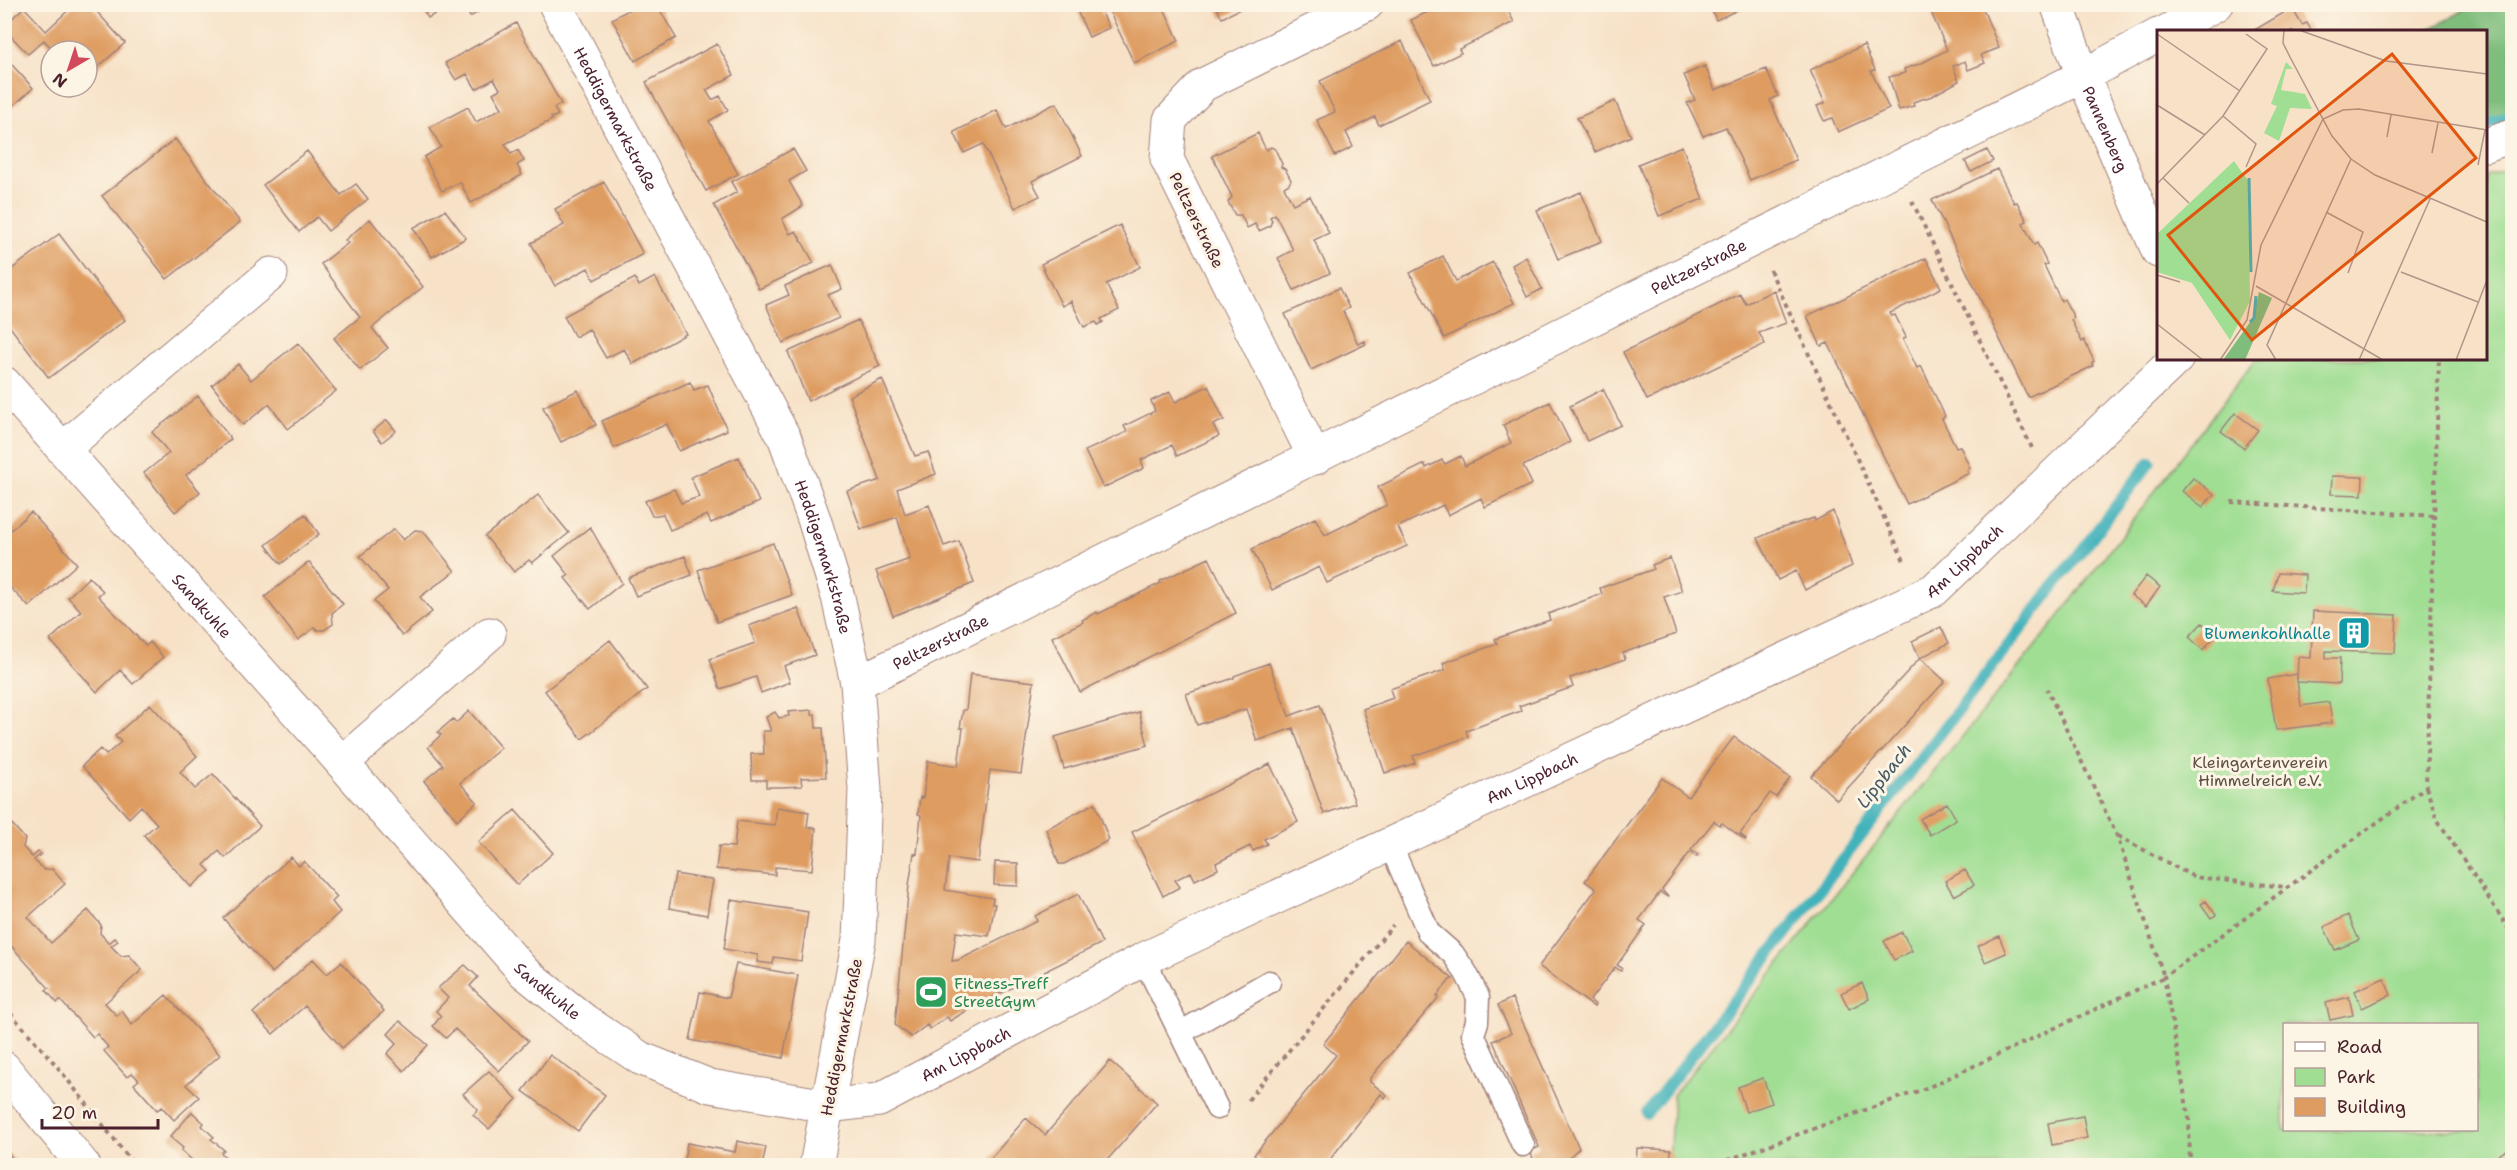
<svg xmlns="http://www.w3.org/2000/svg" width="2517" height="1170" font-family="'Shantell Sans',sans-serif">
<rect width="100%" height="100%" fill="#fcf5e5"/>
<filter id="ink" filterUnits="userSpaceOnUse"><feTurbulence type="fractalNoise" baseFrequency=".0167" numOctaves="2"/><feDisplacementMap in="SourceGraphic" scale="12" xChannelSelector="R" yChannelSelector="G"/><feConvolveMatrix kernelMatrix="1 2 1 2 8 2 1 2 1" color-interpolation-filters="sRGB"/></filter>
<filter id="wash" filterUnits="userSpaceOnUse"><feTurbulence type="fractalNoise" baseFrequency=".008" numOctaves="4" result="noise"/><feDisplacementMap in="SourceGraphic" scale="24" xChannelSelector="R" yChannelSelector="G"/><feGaussianBlur stdDeviation="1.35" result="paint"/><feColorMatrix in="noise" values="0 0 0 0 0 0 0 0 0 0 0 0 0 0 0 0 0 1.4 0 .05"/><feComposite in="paint" operator="in"/></filter>
<g filter="url(#wash)">
<rect width="100%" height="100%" fill="#f7e2c8"/>
<path fill="#9fde93" stroke="#747e5f" stroke-width="1.5" fill-rule="evenodd" d="M2512,167v998l-843,1 4,-71 381,-472 202,-264 230,-1v-182zM2284,1024h192v106h-192z"/>
<path fill="#7fbd7d" stroke="#646e54" stroke-width="1.5" d="M2474,5h38v115l-26,8v-96h-62z"/>
<g fill="none" stroke-linecap="round" stroke-linejoin="round">
<path stroke="#43b2bb" stroke-width="12" d="M2486,125l26,-9
M1647,1113l503,-651"/>
</g>
<g id="blocks">
<path fill="#de9c60" d="M75,4h15l35,39 -38,34v-26h-33l-10,-11 -16,14 -24,-25v-3l20,-19 22,24z
M420,4h32l-24,14z
M463,4h29l-22,13z
M639,4h31l-10,6 16,28 -41,23 -23,-42z
M1074,4h24l11,24 -20,9z
M1106,4h56l17,37 -45,22z
M1215,4h35l-28,14z
M1437,4h70v5l7,13 -55,27 2,4 -27,13 -23,-46 27,-13z
M1709,4h31l2,4 -26,12z
M1950,4h31l18,44 -18,7 4,8 -17,7 -3,-9 -12,5 6,15 -27,15 -19,6 1,4 -15,4 -10,-33 16,-4 -1,-4 18,-6 25,-13 -16,-38z
M2292,8l10,17 5,-2 5,9h-61z
M516,23l45,81 -7,4 4,7 -7,3 1,2 -47,24 6,10 7,-4 6,11 -7,4 5,10 -51,28 -11,-21 -18,9 -18,-34 17,-10 -11,-20 38,-20 8,15 26,-14 -9,-15 7,-4 -6,-10 -18,10 -9,-15 -11,6 -11,-17z
M1402,41l28,59 -51,25 -4,-8 -29,15 7,15 -18,9 -18,-36 18,-8 -15,-31z
M717,44l17,31 -28,15 6,10 8,-4 8,14 -19,11 29,53 -32,17 -60,-109z
M1864,45l11,25 -4,1 18,38 -51,23 -6,-14 -8,3 -7,-15 8,-3 -15,-33z
M4,56l29,32 -29,26z
M1705,66l10,24 51,-21 12,27 -8,4 26,60 -46,20 -24,-53 -23,9 -16,-33 8,-3 -11,-25z
M1615,101l16,35 -36,16 -18,-34z
M1056,103l26,53 -50,25 8,15 -25,12 -32,-64 -19,9 -10,-21 43,-22 9,19z
M1258,133l8,17 5,-3 4,2 7,15 -1,3 4,2 6,11 -2,4 -5,3 9,17 17,-8 19,37 -15,7 16,33 -36,17 -16,-32 15,-8 -18,-36 -5,3 2,3 -2,6 -11,5 -4,-7 -8,4 -6,-13h-6l-7,-13 4,-5 -20,-41z
M175,139l65,83 -73,57 -65,-83z
M1682,146l21,53 -44,17 -21,-52z
M793,149l13,22 -17,10 14,25 -21,13 8,15 6,-3 18,32 -55,26 -45,-84 23,-13 -6,-10z
M1987,150l6,11 -22,11 -6,-11z
M307,151l34,44 15,-11 12,15 -40,32 -11,-14 -18,15 -36,-47z
M1997,169l17,34 3,-1 10,19 -4,2 11,22 3,-2 10,21 -3,1 17,36 3,-2 10,19 -3,2 11,22 2,-2 10,21 -2,2 1,3 -65,31 -96,-197z
M604,182l39,72 -49,26 -6,-12 -33,18 -24,-43 33,-18 -9,-16z
M1581,192l21,49 -44,18 -21,-49z
M445,210l21,28 -34,19 -19,-29z
M370,219l53,68 -51,41 16,20 -28,22 -26,-32 26,-21 -39,-53 27,-21 -3,-3z
M1120,225l20,42 -34,17 13,26 -18,9 2,3 -5,3 -2,-3 -12,5 -13,-26 -9,5 -21,-42z
M59,234l66,86 -76,58 -45,-59v-44z
M1443,256l13,25 37,-19 21,41 -70,35 -34,-65z
M1526,257l16,32 -15,8 -15,-32z
M1926,258l15,30 -51,25 2,3 3,-1 11,22 -3,2 14,29 4,-2 24,50 -3,3 14,28 4,-1 10,22 -3,2 2,3 -62,31 -79,-161 -7,3 -14,-30z
M832,265l10,24 -14,6 11,23 -56,25 -17,-38 23,-10 -4,-9z
M655,277l31,57 -53,30 -9,-15 -18,9 -17,-29 -14,8 -11,-21 71,-38 4,8z
M1339,288l10,20 -6,3 15,33 7,-3 1,3 -55,26 -26,-56z
M1774,290l12,33 -27,10 6,11 -118,56 -24,-48 117,-58 6,10z
M858,320l22,46 -72,35 -20,-49z
M298,343l38,48 -48,38 -19,-25 -26,21 -31,-40 26,-21 13,16z
M882,379l33,77 13,-4 8,22 -39,15 8,25 24,-9 15,41 15,-5 15,42 -81,33 -17,-45 34,-12 -13,-42 -36,12 -14,-38 33,-11 -31,-84z
M690,382l4,8 14,-5 19,45 -48,21 -12,-27 -53,24 -12,-27z
M1208,386l16,34 -11,5 6,11 -42,20 -5,-11 -31,15 3,8 -41,20 -18,-37 42,-19 -3,-6 31,-15 -4,-10 19,-9 5,10z
M1603,389l18,36 -34,16 -17,-35z
M578,390l18,35 -35,17 -18,-35z
M198,396l33,43 -45,36 14,17 -25,20 -31,-39 25,-20 -17,-21z
M1550,402l20,40 -47,24 9,18 -47,23 -4,-9 -33,17 -5,-10 -45,22 9,19 -80,37 -8,-16 -47,23 -20,-41 63,-31 10,17 62,-30 -9,-18 47,-23 1,4 16,-8 3,4 16,-8 4,10 46,-23 -8,-18z
M2235,413l23,17 -14,18 -23,-17z
M387,420l9,11 -14,11 -9,-11z
M739,457l20,45 -48,21 -4,-8 -37,15 -7,-16 -11,2 -7,-15 29,-12 7,14 18,-6 -8,-20z
M2332,476l31,1 -1,18 -31,-1z
M2193,478l21,16 -11,13 -21,-16z
M538,495l31,38 -37,30 -3,-3 -15,12 -29,-36z
M1833,511l19,55 -47,24 -9,-19 -18,9 -20,-42 18,-8 38,-12 1,3z
M31,512l46,52 -48,43 -25,-26v-45z
M305,514l14,20 -38,30 -15,-19z
M590,527l32,56 -32,26 -25,-31 4,-3 -15,-19z
M394,529l9,11 12,-10 8,1 32,40 -35,26 12,15 -30,24 -28,-35 14,-11 -28,-34z
M773,543l19,52 -75,27 -19,-52z
M685,556l7,19 -56,21 -8,-18z
M1209,558l27,55 -156,79 -28,-55 31,-15 -1,-2 15,-8 1,2 63,-31 -1,-2z
M1670,558l12,33 -18,6 12,37 -53,19 2,6 -55,19 3,9 -54,19 2,5 -55,20 2,6 -55,19 2,7 -30,10 -22,-64 30,-11 -3,-9 55,-19 -2,-7 54,-19 -2,-5 55,-19 -2,-6 54,-20 -2,-6 54,-19 -2,-4z
M309,562l34,42 -11,9 1,11 -9,6h-7l-2,-3 -17,13 -33,-43z
M2278,573l27,2 -1,18 -31,-2z
M2146,576l14,11 -14,19 -15,-11z
M89,577l14,14 -5,5 48,50 4,-4 13,15 -30,27 -13,-14 -23,22 -47,-52 31,-29 -13,-14z
M798,608l17,47 -31,11 6,16 -29,11 -5,-16 -36,12 -10,-30 45,-16 -6,-17z
M2313,611l84,4 -2,38 -69,-2v7h14l-1,26 -42,-2 1,-25 13,1z
M2202,623l13,13 -12,14 -14,-13z
M1941,627l8,16 -29,15 -8,-17z
M610,640l37,49 -65,50 -37,-48z
M1920,658l25,23 -108,119 -26,-24z
M1269,663l20,53 31,-11 35,98 -31,11 -31,-86 -36,13 -11,-32 -49,16 -11,-31 48,-16v-2z
M970,674l64,8 -13,92 -31,-4 -12,92 -29,-4 -4,32 48,8 -1,6h3l-6,32 -33,-4 -4,29 7,-1 78,-39 -2,-5 43,-22 24,49 -131,65 -21,13 -3,-4 -17,12 -3,-4 -16,12 -16,-12 14,-140 5,-32 3,1 4,-39 -3,-1 2,-17 3,1 5,-37 30,5 5,-38h-3l3,-18h3z
M2296,674l5,32 28,-4 3,21 -56,7 -8,-51z
M150,704l47,52 -17,16 15,17 18,-15 47,52 -35,32 -6,-7 -15,14 6,6 -19,16 -47,-52 13,-11 -16,-18 -12,12 -47,-52 18,-17 6,6 15,-13 -6,-6z
M812,710v5l3,-1 1,14h7l3,49 -25,1 1,8 -21,1h-15v-7h-14l-1,-26h13l-1,-23h8l-5,-14 9,-5 4,6 10,-2 -1,-4z
M469,711l32,37 -41,35 17,19 -20,18 -33,-39 19,-16 -15,-18 13,-12 -3,-3 15,-13 3,4z
M1139,712l9,33 -84,24 -9,-32z
M1734,737l56,41 -14,19 -6,-4 -30,41 6,5 -1,1 -23,-17 -2,2 -6,-4 -23,29 7,5 -2,2 -6,-5 -28,38 7,8 -9,-6 -21,28 7,5 -29,40 5,3 -1,3 -6,-4 -25,33 5,5 -1,2 -55,-41 57,-77 -11,-8 77,-103 26,19z
M1270,764l28,58 -34,17 3,5 -14,7 -3,-5 -34,17 2,6 -23,11 -4,-8 -16,8 5,7 -17,9 -31,-64z
M1095,803l14,37 -45,24h-5l-13,-35z
M1947,803l9,16 -26,16 -10,-16z
M777,807l32,5 -2,15 9,1 -4,42 -37,-3v8l-59,-6 3,-23 15,1 3,-26 38,4z
M515,810l38,43 -36,32 -39,-43z
M12,824l13,15 -2,8 9,10 6,-5 3,2 -7,6 10,10 8,-1 13,15 -37,33 23,26 37,-33 13,15 -1,8 9,10 6,-5 3,3 -7,5 10,10 8,-1 13,15 -37,33 12,13 5,-5 10,14 34,-30 54,60 -34,30 13,12 -25,23 -12,-13 -5,3 -23,-26 5,-4 -7,-7 -5,4 -23,-26 4,-4 -11,-13 -4,3 -33,-37 -3,3 -11,-13 3,-2 -45,-50v-107z
M291,857l8,9 5,-5 33,36 -5,5 8,10 -68,61 -49,-55z
M995,862l23,1v23l-24,-1z
M1965,870l9,15 -20,11 -9,-15z
M675,874l38,6 -6,35 -38,-7z
M731,900l77,12 -7,49 -27,-4 -1,7 -16,-2 1,-7 -34,-6z
M2206,901l10,14 -5,3 -10,-14z
M2348,915l11,25 -24,10 -11,-23z
M1902,932l10,19 -18,9 -10,-19z
M1999,936l7,17 -21,9 -7,-16z
M1406,941l47,38 -3,1 -13,16 2,1 -69,81v4l17,13 -2,3 -4,-4 -56,72h-59l-12,-11 82,-100 -13,-11z
M313,959l14,15 14,-12 43,49 -42,37 -37,-42 -32,28 -20,-21z
M736,964l62,11 -15,83 -93,-18 10,-48 28,6z
M465,965l13,12 -8,9 58,55 -29,30 -44,-42 -9,9 -13,-12 8,-10 -5,-5 12,-13 -10,-10z
M2384,978l7,17 -29,13 -7,-17z
M1862,983l7,16 -20,10 -8,-16z
M2349,997l4,18 -23,5 -4,-17z
M1512,998l67,150 -19,18h-24l-6,-15 9,-4 -46,-106 18,-8 -13,-28z
M400,1021l28,24 -24,26 -17,-17 10,-11 -9,-9z
M550,1055l55,40 -27,36 -55,-40z
M1110,1061l47,42 -55,63h-24l-5,-5 -3,5h-86l42,-48 19,17z
M489,1071l28,28 -28,30 -16,-14 5,-5 -15,-16z
M1763,1078l9,25 -26,9 -8,-25z
M192,1112l12,11 -2,3 12,11 -3,2 13,11 -3,3 14,13 -45,-2 3,-3 -12,-11 2,-2 -13,-11z
M2083,1116l4,22 -35,7 -4,-22z
M737,1141l29,6 -4,19h-79l4,-23 48,9z
M4,1148l15,18h-15z
M1637,1148l34,2 -1,16h-34z
M2506,1150l6,9v7h-28z"/>
</g>
</g>
<g filter="url(#ink)">
<use href="#blocks" fill-opacity="0" stroke="#a0807a" stroke-width="1.5"/>
<g fill="none" stroke-linecap="round" stroke-linejoin="round">
<g stroke="#a0807a" stroke-width="25">
<path id="service" d="M1390,844l39,89 24,21 13,19 12,24 -1,25 -4,12 50,111
M1144,959l73,149
M1180,1033l89,-51"/>
</g>
<g stroke="#a0807a" stroke-width="35">
<g id="minor">
<path id="s1" d="M2057,4l26,72 75,175"/>
<path d="M2166,32l50,-28"/>
<path d="M2486,145l26,-9"/>
<path id="s2" d="M4,383l338,380 182,209 61,49 55,37 70,28 117,20 52,-6 265,-141 790,-369 243,-232"/>
<path d="M64,448l207,-174"/>
<path d="M1315,458l-148,-299 3,-39 33,-35 164,-81"/>
<path id="s3" d="M857,683l1226,-607 75,-41"/>
<path d="M342,763l147,-129"/>
</g>
</g>
<g stroke="#a0807a" stroke-width="35">
<g id="tertiary">
<path id="s4" d="M555,4l230,435 29,80 24,78 19,86 8,106 -6,151 -43,226"/>
<path d="M4,1068l80,98"/>
</g>
</g>
<path stroke="#a0807a" stroke-width="4" stroke-dasharray="4.5 4.5" stroke-linecap="butt" d="M1912,201l120,247
M1770,270l135,293
M2231,502l203,14
M2426,787l11,32 75,115
M2118,836l76,41 92,10
M4,1006l52,59 79,101
M1248,1100l145,-175
M1719,1163l210,-76 235,-110 -47,-141 -70,-147
M2190,1166l-1,-47 -25,-142 262,-190 13,-429"/>
<use href="#service" stroke="#fff" stroke-width="22"/>
<use href="#minor" stroke="#fff" stroke-width="33"/>
<use href="#tertiary" stroke="#fff" stroke-width="33"/>
</g>
</g>
<defs>
<g id="building-square" transform="scale(1.725)"><rect x="-9" y="-9" width="18" height="18" rx="4" fill="#0f9aa8" stroke="#fcf5e5"/><path d="M-4-6H4V6H1V3H-1V6H-4ZM-2.5-4.3h1.7v1.8h-1.7ZM.8-4.3h1.7v1.8H.8ZM-2.5-1h1.7V.8h-1.7ZM.8-1h1.7V.8H.8Z" fill="#fff"/></g>
<g id="stadium-square" transform="scale(1.725)"><rect x="-9" y="-9" width="18" height="18" rx="4" fill="#2e9e5b" stroke="#fcf5e5"/><path d="M0-5a6.5 5 0 1 0 0 10a6.5 5 0 1 0 0-10ZM-3.5-1.8h7v3.6h-7Z" fill="#fff"/></g>
</defs>
<g fill-rule="evenodd">
<use href="#building-square" x="2354" y="633"/>
<use href="#stadium-square" x="931" y="992"/>
</g>
<g text-anchor="middle" stroke-width="6" stroke-linejoin="round" paint-order="stroke">
<g font-size="16" fill="#4a1f2b" stroke="#fcf5e5">
<text dy="6" stroke="none"><textPath href="#s4" startOffset="130">Heddigermarkstraße</textPath></text>
<text dy="6" stroke="none"><textPath href="#s1" startOffset="134">Pannenberg</textPath></text>
<text transform="translate(1197 220) rotate(64)" y="6">Peltzerstraße</text>
<text dy="6" stroke="none"><textPath href="#s3" startOffset="939">Peltzerstraße</textPath></text>
<text dy="6" stroke="none"><textPath href="#s4" startOffset="616">Heddigermarkstraße</textPath></text>
<text dy="6" stroke="none"><textPath href="#s2" startOffset="2391">Am Lippbach</textPath></text>
<text dy="6" stroke="none"><textPath href="#s2" startOffset="298">Sandkuhle</textPath></text>
<text dy="6" stroke="none"><textPath href="#s3" startOffset="93">Peltzerstraße</textPath></text>
<text dy="6" stroke="none"><textPath href="#s2" startOffset="1905">Am Lippbach</textPath></text>
<text dy="6" stroke="none"><textPath href="#s2" startOffset="816">Sandkuhle</textPath></text>
<text transform="translate(841 1037) rotate(-79)" y="6">Heddigermarkstraße</text>
<text dy="6" stroke="none"><textPath href="#s2" startOffset="1275">Am Lippbach</textPath></text>
</g>
<g font-size="16" fill="#0d838f" stroke="#fcf5e5" text-anchor="end">
<text x="2331" y="639">Blumenkohlhalle</text>
</g>
<g font-size="16" fill="#5f4f45" stroke="#fcf5e5">
<text x="2260" y="768">Kleingartenverein<tspan x="2260" dy="18">Himmelreich e.V.</tspan></text>
</g>
<g font-size="16" fill="#27864d" stroke="#fcf5e5" text-anchor="start">
<text x="954" y="989">Fitness-Treff<tspan x="954" dy="18">StreetGym</tspan></text>
</g>
<g font-size="18" font-style="italic" fill="#475a65" stroke="#fcf5e5">
<text transform="translate(1884 776) rotate(-52)" y="6">Lippbach</text>
</g>
</g>
<g transform="translate(2157 30)">
<rect width="330" height="330" fill="#f7e2c8"/>
<path d="M129,32l7,7h-7l-5,21 24,4 7,15 -22,-1 -11,33 -15,-8 13,-27 -6,-2zM77,131l14,20 2,120 -20,39 -38,-57 -35,-11v-38z" fill="#9fde93"/>
<path d="M102,262l13,6 -27,62h-22l30,-42z" fill="#7fbd7d"/>
<path fill="none" stroke="#43b2bb" stroke-width="3" d="M92,148l2,94M93,292l4,-4 2,-22"/>
<path fill="none" stroke="#b29489" stroke-width="1.5" d="M127,0l-1,13 7,14 42,79 19,23 24,16 112,47M142,0l87,31 101,13M0,4l83,57M0,75l48,30M66,86l33,28 -10,23M230,107l4,-22M275,123l6,-30M321,135l7,-35M6,148l26,25M0,154l66,-68 44,-67 -21,-15M169,182l37,20 -15,41M244,242l77,30M0,245l23,7M99,256l127,74M0,294l46,36M63,330l27,-40 14,-75 62,-126 20,-9 16,-1 128,21M119,330l-9,-15 84,-186M202,330l71,-161M299,330l31,-80"/>
<path fill="#e0560e" fill-opacity="0.15" stroke="#e0560e" stroke-width="3" d="M235,24l84,104 -224,182 -84,-105z"/>
<rect width="330" height="330" fill="none" stroke="#4a1f2b" stroke-width="3"/>
</g>
<rect width="2517" height="1170" fill="none" stroke="#fcf5e5" stroke-width="24"/>
<rect x="2283" y="1023" width="195" height="108" fill="#fcf5e5" stroke="#b59f9b" stroke-width="1.5"/>
<rect x="2295" y="1042" width="30" height="9" fill="#ffffff" stroke="#b59f9b" stroke-width="1.5"/>
<text x="2337" y="1053" font-size="18" fill="#4a1f2b">Road</text>
<rect x="2295" y="1068" width="30" height="18" fill="#9fde93" stroke="#b59f9b" stroke-width="1.5"/>
<text x="2337" y="1083" font-size="18" fill="#4a1f2b">Park</text>
<rect x="2295" y="1098" width="30" height="18" fill="#de9c60" stroke="#b59f9b" stroke-width="1.5"/>
<text x="2337" y="1113" font-size="18" fill="#4a1f2b">Building</text>
<g transform="translate(69 69) rotate(219)"><circle r="28" fill="#fcf5e5" stroke="#b59f9b" stroke-width="1.5"/>
<path d="M0-4.5L10 22L0 15L-10 22Z" fill="#d1495b"/>
<text y="-9" font-size="16" font-weight="bold" text-anchor="middle" fill="#4a1f2b">N</text>
</g>
<path d="M42 1119v9h116v-9" fill="none" stroke="#4a1f2b" stroke-width="3"/>
<text x="51" y="1119" font-size="18" fill="#4a1f2b" stroke="#fcf5e5" stroke-width="4.5" paint-order="stroke">20 m</text>
</svg>
